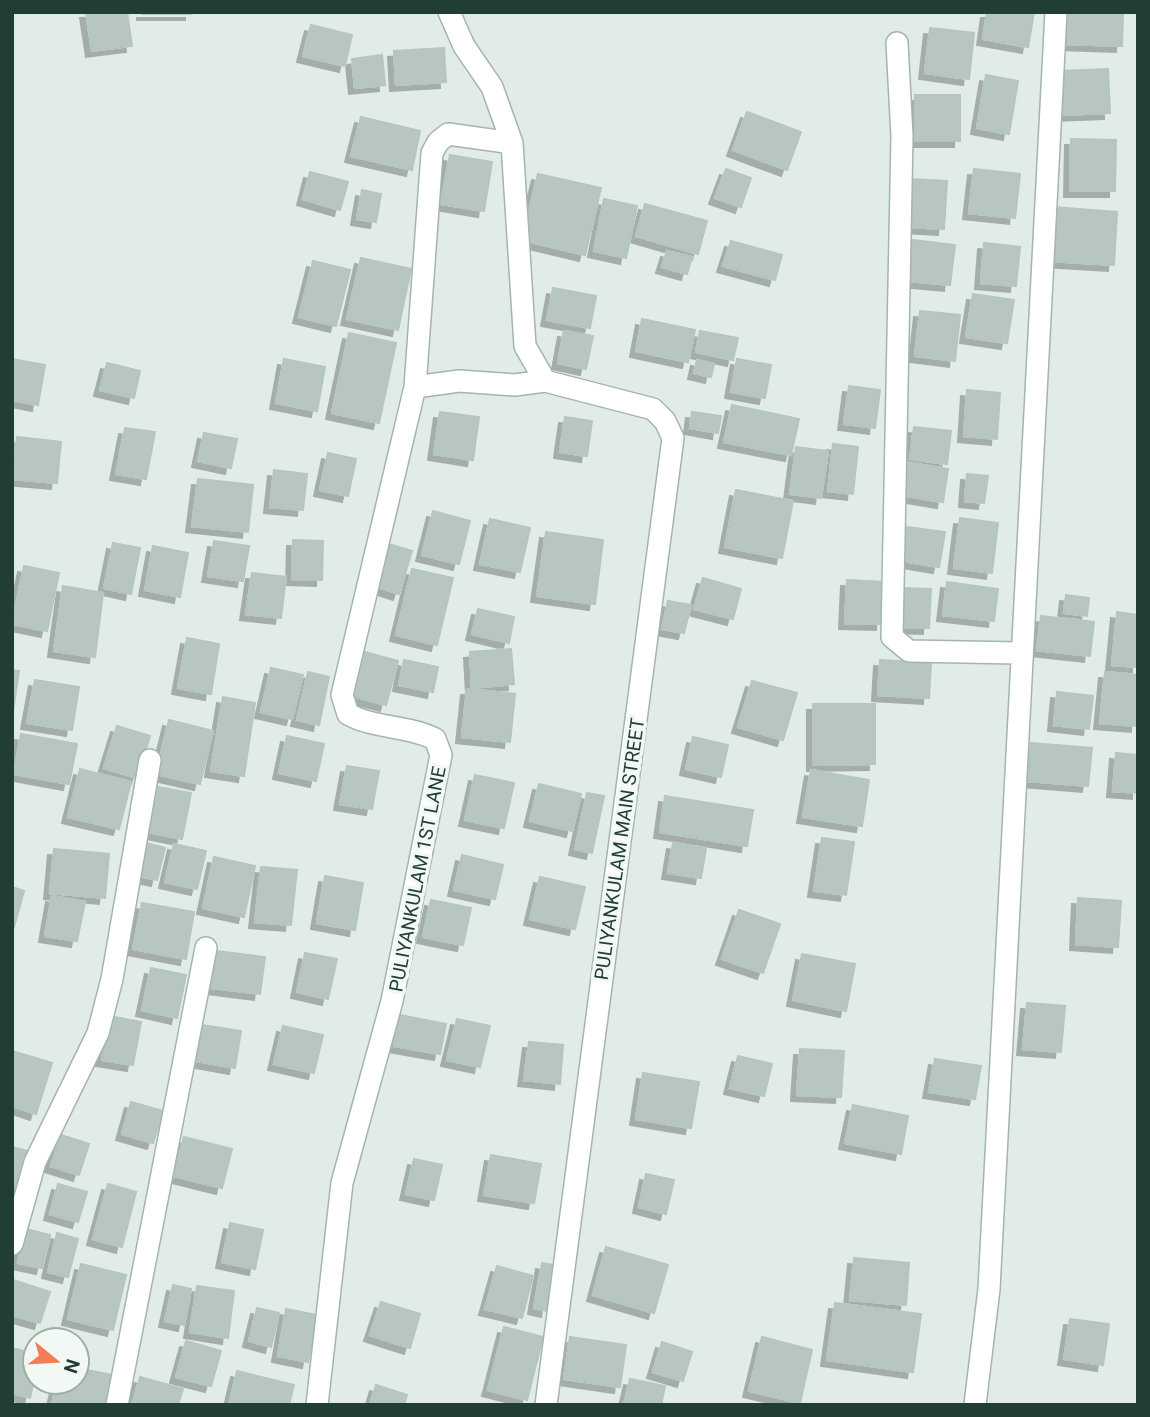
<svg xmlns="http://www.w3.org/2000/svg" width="1150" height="1417" font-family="Roboto,sans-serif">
<defs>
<filter id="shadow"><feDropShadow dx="-6" dy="6" stdDeviation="0" flood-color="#0004"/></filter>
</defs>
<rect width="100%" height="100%" fill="#e1ece7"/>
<path fill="#b7c7c0" stroke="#b4c6be" stroke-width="2" filter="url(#shadow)" d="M86,12h41l5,34 -40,5z
M143,12h48v2h-48z
M987,12h47l-6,35 -45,-8z
M1066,12h57l-1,34 -57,-2z
M311,25l41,10 -7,31 -42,-10z
M930,28l44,5 -5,46 -44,-6z
M444,48l2,34 -50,3 -2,-34z
M382,55l3,30 -30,3 -3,-29z
M1108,69l2,44 -50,2 -1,-44z
M986,75l32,6 -9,53 -32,-6z
M915,95h45v46h-45z
M747,112l54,20 -14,38 -54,-20z
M361,117l59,14 -8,39 -61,-14z
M1071,139l45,1 -1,51h-45z
M450,155l42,7 -8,49 -43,-7z
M726,169l25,9 -10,29 -26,-9z
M974,169l46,5 -5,44 -46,-5z
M310,172l38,10 -8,28 -37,-11z
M538,174l63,14 -16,67 -63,-15z
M910,179l37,2 -3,48 -36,-2z
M362,190l19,4 -5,28 -19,-3z
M604,199l33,7 -11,52 -32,-7z
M645,204l62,17 -9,33 -62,-18z
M1052,207l65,5 -3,53 -65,-4z
M913,240l42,5 -5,40 -42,-4z
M731,241l51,14 -7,25 -52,-14z
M984,243l36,4 -4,39 -35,-3z
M667,251l25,6 -5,17 -25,-7z
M361,258l50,11 -13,61 -51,-11z
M313,261l37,9 -14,56 -37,-9z
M553,288l43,8 -6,32 -43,-8z
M973,294l41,6 -7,43 -41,-6z
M920,311l40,4 -5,46 -40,-5z
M642,319l53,11 -7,32 -52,-11z
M564,331l29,5 -7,33 -28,-6z
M700,331l38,7 -5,22 -37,-8z
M349,333l47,10 -17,80 -47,-10z
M12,359l33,6 -7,40 -26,-5z
M284,359l41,8 -8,44 -41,-8z
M737,359l34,6 -6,33 -34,-6z
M697,360l17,4 -3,13 -17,-4z
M107,363l33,8 -6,27 -34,-8z
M849,386l31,4 -5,38 -31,-4z
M967,390l33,3 -3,46 -33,-3z
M732,405l67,14 -8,36 -67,-13z
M440,412l39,5 -6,43 -39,-6z
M692,412l29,4 -3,17 -28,-5z
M565,417l27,4 -5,35 -27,-4z
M914,427l37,4 -4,33 -37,-5z
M125,428l30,4 -9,47 -30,-5z
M204,433l33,6 -6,29 -33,-7z
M17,437l44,5 -4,41 -45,-4z
M833,444l25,3 -5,47 -25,-3z
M796,447l32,4 -7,47 -31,-4z
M328,453l28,6 -8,37 -28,-6z
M905,462l43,7 -5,33 -43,-7z
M274,470l33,4 -4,36 -33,-3z
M967,474l21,2 -4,27 -19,-2z
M198,479l55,6 -5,47 -56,-6z
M736,490l57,11 -11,57 -57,-11z
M433,511l37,10 -11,43 -37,-9z
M960,518l38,5 -6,50 -38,-5z
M490,519l40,9 -10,44 -40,-8z
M907,527l38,5 -6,35 -37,-6z
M546,532l57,8 -8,64 -58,-8z
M293,540l30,1 -1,39 -30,-1z
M214,541l35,5 -6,35 -35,-5z
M113,543l27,5 -9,46 -27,-6z
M385,543l27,8 -13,43 -27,-9z
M153,546l35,7 -8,44 -35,-7z
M24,566l35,7 -12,58 -35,-7z
M412,569l41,9 -16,67 -41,-10z
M252,573l34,4 -5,41 -35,-4z
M703,578l38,11 -8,30 -39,-10z
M847,580l37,2 -2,42 -37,-1z
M947,582l51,7 -4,32 -51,-6z
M63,586l40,7 -8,64 -41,-6z
M902,588l29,1 -2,39 -29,-1z
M1066,595l23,3 -2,18 -23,-3z
M668,601l23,4 -7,28 -22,-4z
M478,609l36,8 -5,26 -37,-9z
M1117,612l21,3v52l-26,-2z
M1041,616l53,6 -4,34 -53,-6z
M187,638l32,6 -8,50 -33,-6z
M511,649l3,35 -42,4 -2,-36z
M361,651l37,10 -12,44 -37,-10z
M404,660l34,7 -5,25 -34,-7z
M880,660l51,3 -2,35 -51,-3z
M271,668l32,7 -11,44 -31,-7z
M12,670l7,1 -7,47z
M308,672l21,5 -10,48 -22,-5z
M1105,672l33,3 -1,51 -37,-3z
M35,680l44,7 -7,43 -45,-7z
M752,681l45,12 -14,47 -45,-13z
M467,689l48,5 -5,48 -48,-5z
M1057,692l36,4 -4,33 -35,-4z
M223,697l32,6 -11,73 -33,-5z
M813,704h62v60l-62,1z
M169,720l44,11 -13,53 -44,-10z
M117,726l33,10 -13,42 -33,-10z
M21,734l56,10 -8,40 -55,-10z
M287,736l37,8 -8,37 -37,-8z
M693,737l35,8 -7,32 -35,-8z
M1031,743l61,5 -4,38 -60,-5z
M1116,753l22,2v38l-25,-2z
M347,766l32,5 -7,38 -32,-5z
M80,769l51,13 -12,47 -51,-12z
M811,770l58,10 -7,46 -59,-9z
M475,775l39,8 -10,45 -39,-8z
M539,784l42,10 -9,37 -42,-10z
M152,786l39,7 -9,46 -39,-8z
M587,793l17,3 -12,57 -17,-4z
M665,796l88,14 -6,36 -87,-14z
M822,838l32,4 -8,53 -32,-4z
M142,842l23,6 -8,32 -23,-5z
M673,843l33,5 -5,30 -33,-5z
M174,844l32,7 -9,38 -32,-7z
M54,849l55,5 -4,44 -55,-5z
M462,855l41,10 -8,34 -41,-9z
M214,857l41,9 -11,51 -41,-9z
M261,867l36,3 -6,55 -36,-3z
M325,876l38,7 -8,47 -38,-7z
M540,877l45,10 -10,42 -45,-10z
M12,887l12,4 -10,36 -2,-1z
M52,896l33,6 -8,39 -32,-5z
M1078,898l43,3 -3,46 -42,-3z
M431,900l40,8 -8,37 -40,-8z
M142,903l52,9 -8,47 -53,-10z
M739,910l41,14 -17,49 -41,-14z
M216,951l49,6 -5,37 -49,-6z
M305,953l32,6 -9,40 -31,-7z
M802,954l53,10 -9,47 -53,-11z
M151,968l35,7 -9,43 -35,-8z
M1027,1003l38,3 -4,46 -38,-3z
M400,1015l46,9 -6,30 -46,-8z
M110,1016l31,6 -8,43 -31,-5z
M457,1019l33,7 -10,41 -33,-7z
M202,1025l39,6 -6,37 -39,-7z
M283,1026l40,9 -9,38 -40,-9z
M529,1042l34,3 -3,39 -36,-4z
M800,1049l44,2 -3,46 -44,-2z
M12,1051l40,12 -16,51 -24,-8z
M738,1056l34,8 -8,32 -34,-8z
M935,1059l46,7 -6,33 -46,-7z
M643,1073l56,9 -8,46 -55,-9z
M131,1102l32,9 -10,32 -31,-9z
M853,1105l55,11 -7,38 -56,-11z
M61,1135l28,9 -10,31 -28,-9z
M184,1137l48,12 -10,39 -48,-12z
M12,1147l19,5 -11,37 -8,-2z
M491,1155l50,9 -7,39 -50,-8z
M414,1159l28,6 -8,35 -28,-6z
M646,1174l28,6 -8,34 -27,-7z
M58,1184l29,8 -9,30 -28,-8z
M108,1184l28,8 -14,55 -29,-8z
M230,1223l33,7 -8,39 -33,-7z
M26,1229l24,6 -8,33 -24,-5z
M57,1233l21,6 -10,38 -20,-5z
M606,1247l62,18 -14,48 -61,-18z
M854,1258l55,5 -3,42 -56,-5z
M542,1263l12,2 -7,46 -13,-3z
M81,1264l45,11 -13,55 -45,-11z
M497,1266l36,10 -11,42 -37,-9z
M13,1280l37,12 -10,31 -28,-8z
M173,1285l18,4 -7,36 -19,-4z
M197,1286l37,5 -6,47 -38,-6z
M381,1302l39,12 -10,34 -40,-13z
M835,1303l86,11 -8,58 -86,-12z
M257,1308l22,5 -8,34 -22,-6z
M286,1309l31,6 -9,47 -30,-6z
M1070,1319l39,5 -6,41 -39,-6z
M504,1327l39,10 -16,63 -39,-10z
M570,1337l56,8 -6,42 -56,-8z
M762,1337l50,13 -12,53 -51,-12z
M186,1341l35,10 -10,35 -35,-9z
M662,1342l30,10 -9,29 -30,-9z
M12,1348l23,6v22l-5,22 -18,-5z
M77,1368l35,7 -7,30h-53l5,-23h20z
M237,1371l57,14 -5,20h-60z
M140,1377l43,12 -5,16h-46z
M630,1379l35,7 -4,19h-37z
M376,1385l31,10 -3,10h-34z"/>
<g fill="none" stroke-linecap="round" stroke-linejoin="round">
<g stroke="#a4b4ae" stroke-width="24">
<path id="minor" d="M449,12l15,34 28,41 20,56 13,203 20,35
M897,43l5,93 -10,501 17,14 113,2
M415,387l44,-6 56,4 30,-4 108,28 12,12 8,17 -127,967
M12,1244l23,-82 63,-129 14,-54 38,-219
M117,1405l89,-457
M317,1405l25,-222 50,-182 49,-246 -6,-16c-28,-14 -60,-10 -87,-25l-6,-19 73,-308 17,-234 6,-11 10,-8 64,9
M975,1405l14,-116 67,-1277"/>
</g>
<use href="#minor" stroke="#fff" stroke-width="21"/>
</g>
<g text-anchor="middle" stroke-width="7" stroke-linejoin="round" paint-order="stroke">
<g font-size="19" fill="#213d36" stroke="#f2f9f5">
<text transform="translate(619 849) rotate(-82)" y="7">PULIYANKULAM MAIN STREET</text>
<text transform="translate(417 879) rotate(-79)" y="7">PULIYANKULAM 1ST LANE</text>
</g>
</g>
<rect width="1150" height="1417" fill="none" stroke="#213d36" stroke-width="28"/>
<g transform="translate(56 1361) rotate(108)"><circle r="33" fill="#f2f9f5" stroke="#9eaea9" stroke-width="2"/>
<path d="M0-5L12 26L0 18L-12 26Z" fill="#f47d58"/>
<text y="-10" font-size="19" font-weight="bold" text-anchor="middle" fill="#213d36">N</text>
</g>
</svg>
